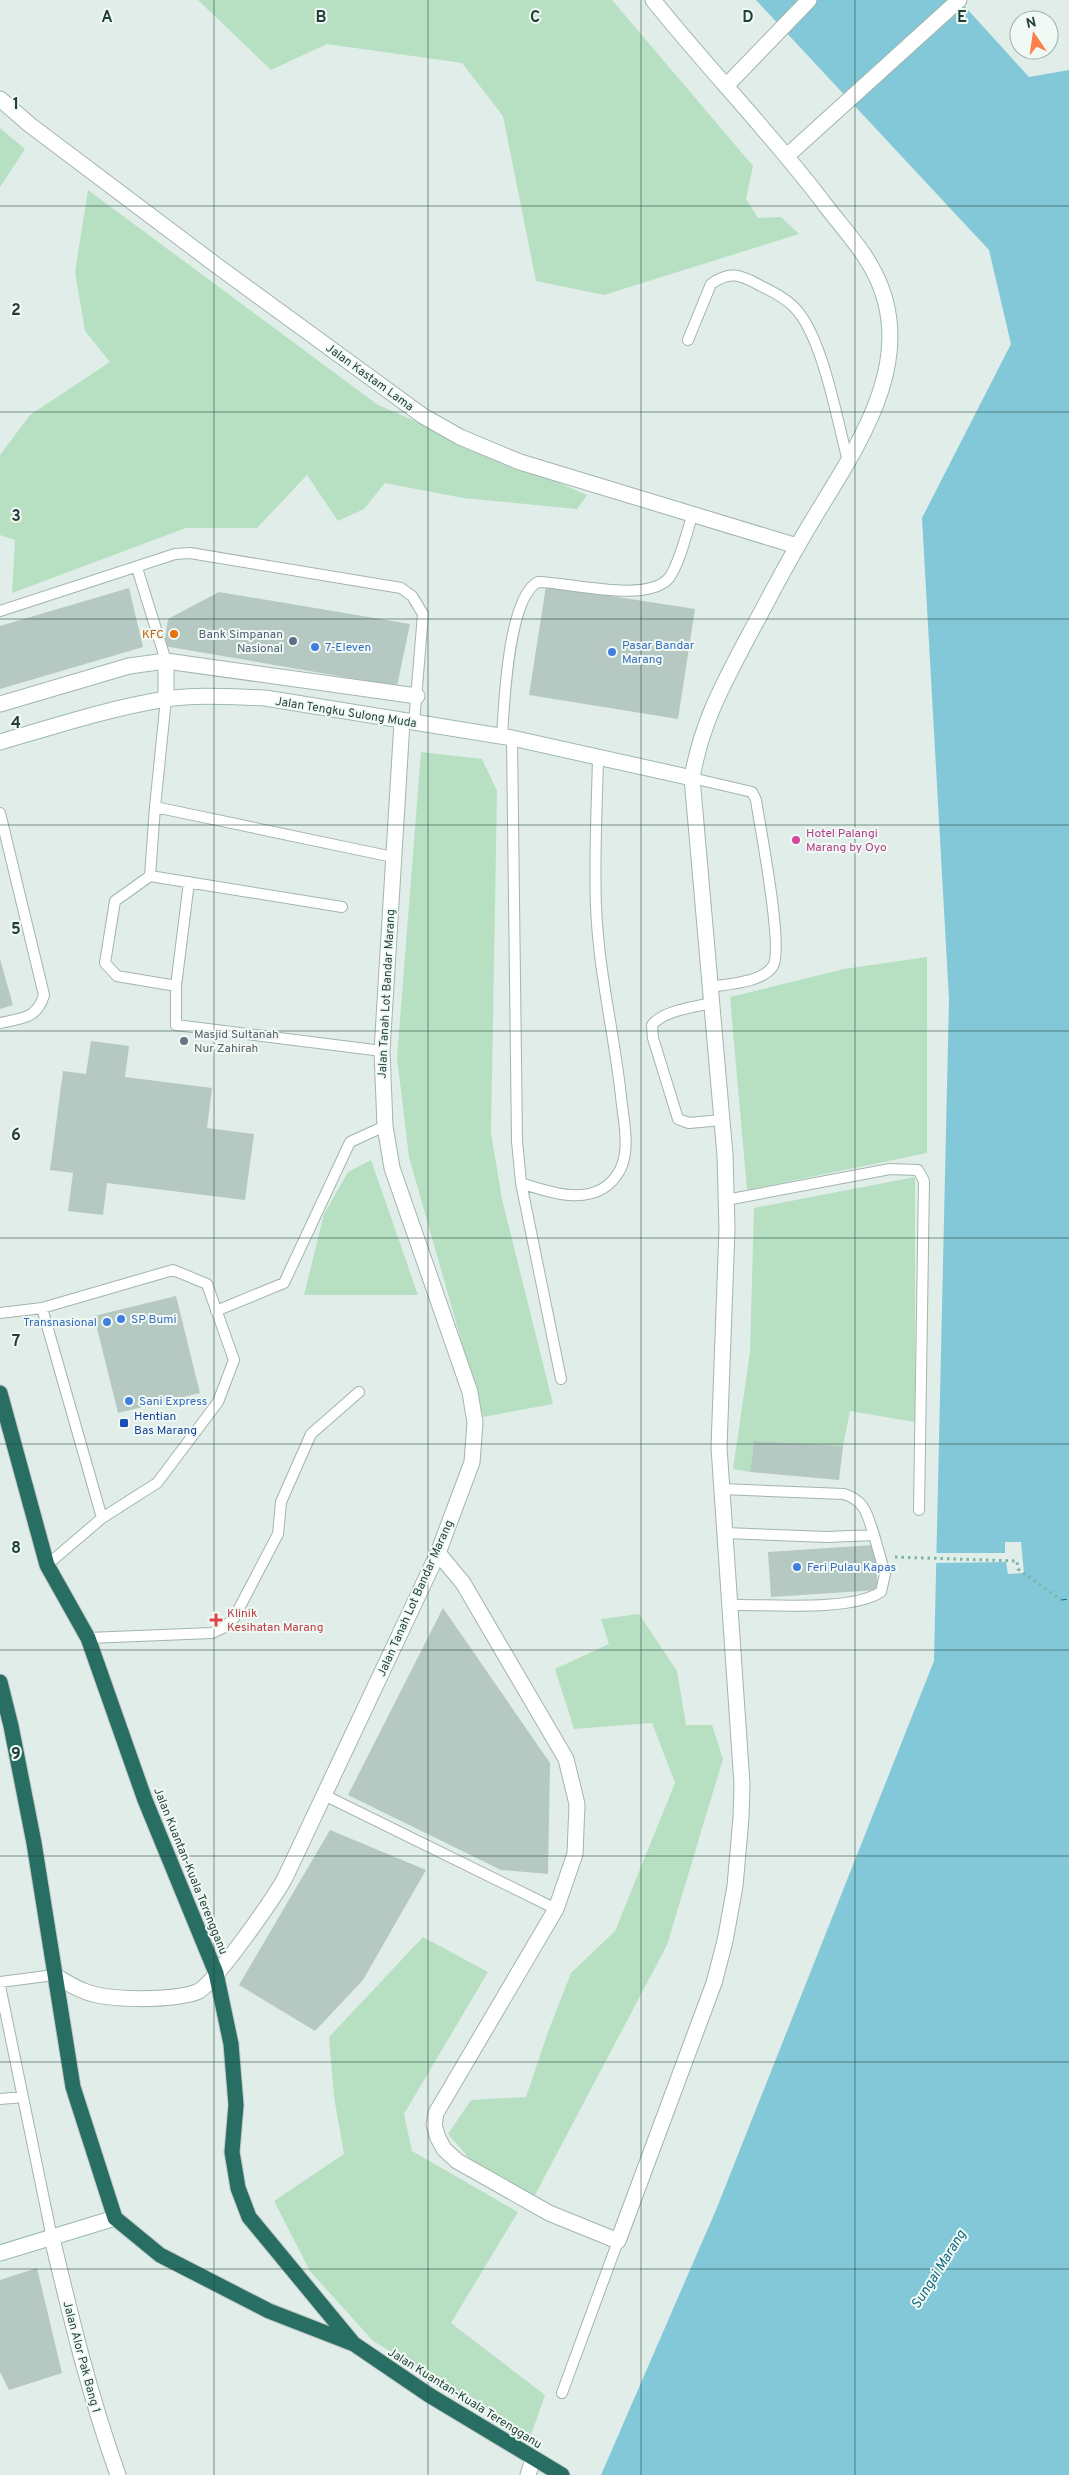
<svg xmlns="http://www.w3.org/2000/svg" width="1069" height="2475" font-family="Overpass,sans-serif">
<rect width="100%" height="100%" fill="#e0ede8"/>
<path fill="#b7e0c3" d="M198,0h414l141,166 -7,33 12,19 23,-1 18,17 -195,61 -68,-14 -33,-165 -41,-53 -135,-19 -56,26z
M0,128l25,21 -25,38z
M88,190l290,215 209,90 -10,14 -114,-11 -78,-15 -21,26 -26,12 -31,-46 -50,53h-71l-174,65 3,-53 -15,-5v-80l30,-40 80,-53 -25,-31 -10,-59z
M421,752l61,7 15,32 -6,342 11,66 51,205 -70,13 -74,-260 -12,-99z
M927,957v196l-180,37 -17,-193 114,-28z
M371,1160l47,135h-114l20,-81 24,-42z
M915,1177v245l-65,-11 -7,35 -89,-5 -4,31 -17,-3 17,-117 4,-144z
M639,1614l38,57 9,54h26l11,34 -56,186 -133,252 -57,-30 -29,-33 23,-34 55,-3 22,-65 23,-59 44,-42 60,-148 -23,-60 -78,6 -19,-60 54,-25 -8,-25z
M423,1937l65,35 -84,142 8,37 106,61 -67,111 94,72 -14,40 -158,-94 -63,-70 -36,-70 70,-47 -10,-57 -5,-60z"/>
<path fill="#82c8d8" d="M756,0h203l70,77 40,-7v2405h-468l115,-265 218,-549 15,-662 -27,-481 89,-174 -22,-94z"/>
<path fill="#e0ede8" d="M1005,1542h16l3,31 -16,1 -2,-12 -72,1v-10h71z"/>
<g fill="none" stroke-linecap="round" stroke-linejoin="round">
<path stroke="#136b81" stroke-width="1" stroke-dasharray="6 5" stroke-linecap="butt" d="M1061,1600l8,-1"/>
</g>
<path fill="#b5c8c1" d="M546,586l149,23 -17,110 -149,-24z
M129,588l14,59 -143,42v-63z
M219,592l191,32 -13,62 -233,-40 4,-27z
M0,959l13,46 -13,4z
M91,1041l38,5 -4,31 87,11 -5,40 47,6 -9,66 -138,-17 -4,32 -35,-4 5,-38 -23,-3 13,-99 23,3z
M176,1296l24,97 -82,20 -24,-97z
M754,1441l89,5 -4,34 -89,-8z
M874,1545l4,45 -107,7 -3,-45z
M443,1608l107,155 -2,111 -47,-4 -153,-75z
M330,1830l96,40 -63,110 -48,51 -76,-46z
M37,2268l25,105 -53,17 -9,-18v-92z"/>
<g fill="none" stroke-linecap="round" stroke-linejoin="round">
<g stroke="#a2b5af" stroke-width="12">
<path id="lane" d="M688,340l23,-56c18,-13 29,-10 48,1 13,6 25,12 35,22 29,29 43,114 54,154
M137,568l29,93
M0,611l175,-57 15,-1 211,35 11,8 11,18 -9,109
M166,699l-11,108 238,50
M502,737c2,-32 6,-140 36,-155 30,0 109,22 131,-4 11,-15 18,-47 24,-65
M512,738l5,403 4,42 40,196
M692,778l60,14 4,8c4,27 28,148 17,166 -11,17 -46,18 -64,21
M155,807l-5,69 -35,25 -10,62 12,13 59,10v39l206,26
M0,813l44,182c-7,24 -22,23 -44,28
M150,876l192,31
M176,986l13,-104
M710,1003c-17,5 -46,7 -58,22l1,13 25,81 11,4 33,-3
M521,1183c32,11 78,26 99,-13 11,-22 3,-51 1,-74 -7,-64 -23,-127 -25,-191 -2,-49 1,-99 2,-148
M726,1200l164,-31 28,1 6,11 -5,329
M42,1308l60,210 -55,47
M216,1311l68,-28 66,-141 35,-16
M0,1313l42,-5 131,-38 34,14 27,76 -16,42 -61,81 -55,35
M722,1489l122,5c22,7 23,21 30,41l-47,2 -102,-4
M729,1605c39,-1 120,7 152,-13l4,-18 -11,-39
M88,1638l124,-5 11,-5 11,-10 44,-84 3,-32 30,-68 48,-42
M324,1795l232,114
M0,1982l54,-7
M0,1986l52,252
M0,2099l23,-2
M562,2393l56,-152"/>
</g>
<g stroke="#a2b5af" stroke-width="17">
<path id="street" d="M727,85l82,-85
M0,99l30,26 186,140 207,151 37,21 60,25 277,84
M788,155l171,-155
M166,661l251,35
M0,704l129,-38 37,-5v38
M438,1553l25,30 103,176 11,45 -2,50 -19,55 -120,204 -2,12 4,13 6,11 13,12 92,52 69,28 96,-258 11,-42 10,-55 6,-68 1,-34 -23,-337 8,-218 -2,-74 -33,-377
M54,1975c9,5 19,12 30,16 24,10 87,10 113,1 16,-6 77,-94 88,-114l153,-325 34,-91 3,-39 -5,-31 -78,-224 -7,-42 -3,-75 20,-329
M52,2238c19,80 38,159 66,237
M528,2475l5,-16"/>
</g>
<g stroke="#9dbab1" stroke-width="17">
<path id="secondary" d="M0,742c55,-16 110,-34 166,-43 33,-5 67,-2 99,-1l247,40 180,40c10,-57 31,-93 57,-143 16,-29 31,-59 48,-88 45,-82 128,-178 77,-275 -12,-24 -32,-45 -48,-66 -54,-72 -117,-136 -173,-206
M0,2253l115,-35"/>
</g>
<g stroke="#c0c9c7" stroke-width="17">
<path id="highway" d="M0,1393l47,172 41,73 57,162 71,173 15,71 5,61 -4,47 6,36 11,29 104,126
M0,1682l11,44 23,117 39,244 42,131 45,37 109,56 85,33 75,51 133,80"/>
</g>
<path stroke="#7db4a4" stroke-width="3" stroke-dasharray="2.5 4" stroke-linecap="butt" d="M895,1557l122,4 1,8 43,31"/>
<use href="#lane" stroke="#fff" stroke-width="10"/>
<use href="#street" stroke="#fff" stroke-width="15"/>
<use href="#secondary" stroke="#fff" stroke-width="15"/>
<use href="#highway" stroke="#286e62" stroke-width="15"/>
</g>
<path fill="none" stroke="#1f3f37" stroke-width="1" stroke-opacity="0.55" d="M214,0v2475M428,0v2475M641,0v2475M855,0v2475M0,206h1069M0,412h1069M0,619h1069M0,825h1069M0,1031h1069M0,1238h1069M0,1444h1069M0,1650h1069M0,1856h1069M0,2062h1069M0,2269h1069"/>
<circle fill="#e8710a" stroke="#f1f9f5" stroke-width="2" cx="174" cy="634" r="5"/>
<circle fill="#5c6f8a" stroke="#f1f9f5" stroke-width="2" cx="293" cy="641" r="5"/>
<g fill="#3f7fe0" stroke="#f1f9f5" stroke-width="2">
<circle cx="315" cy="647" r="5"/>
<circle cx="612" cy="652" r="5"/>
<circle cx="121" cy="1319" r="5"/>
<circle cx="107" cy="1322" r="5"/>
<circle cx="129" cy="1401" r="5"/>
<circle cx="797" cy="1567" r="5"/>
</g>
<circle fill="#d1479c" stroke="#f1f9f5" stroke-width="2" cx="796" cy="840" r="5"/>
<circle fill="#6b7280" stroke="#f1f9f5" stroke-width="2" cx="184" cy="1041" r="5"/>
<rect fill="#1a4fb4" stroke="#f1f9f5" stroke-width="2" x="119" y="1418" width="10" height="10" rx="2.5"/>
<path fill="#e0444e" stroke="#f1f9f5" stroke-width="2" d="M213.5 1612.5h5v5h5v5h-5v5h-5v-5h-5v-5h5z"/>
<g text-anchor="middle" stroke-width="4" stroke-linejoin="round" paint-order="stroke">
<g font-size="12" fill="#1f3f37" stroke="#f1f9f5">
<text transform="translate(370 377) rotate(36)" y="4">Jalan Kastam Lama</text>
<text transform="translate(346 712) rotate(9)" y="4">Jalan Tengku Sulong Muda</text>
<text transform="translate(386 994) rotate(-87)" y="4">Jalan Tanah Lot Bandar Marang</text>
<text transform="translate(415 1598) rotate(-66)" y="4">Jalan Tanah Lot Bandar Marang</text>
<text transform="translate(191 1871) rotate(68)" y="4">Jalan Kuantan-Kuala Terengganu</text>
<text transform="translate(82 2357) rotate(75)" y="4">Jalan Alor Pak Bang 1</text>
<text transform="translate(465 2398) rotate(32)" y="4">Jalan Kuantan-Kuala Terengganu</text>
</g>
<g font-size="12" fill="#c56008" stroke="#f1f9f5" text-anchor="end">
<text x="164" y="638">KFC</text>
</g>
<g font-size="12" fill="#4e5e75" stroke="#f1f9f5" text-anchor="end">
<text x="283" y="638">Bank Simpanan<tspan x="283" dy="14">Nasional</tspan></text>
</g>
<g font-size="12" fill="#366cbe" stroke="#f1f9f5" text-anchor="start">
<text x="622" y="649">Pasar Bandar<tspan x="622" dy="14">Marang</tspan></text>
<text x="325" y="651">7-Eleven</text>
<text x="131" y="1323">SP Bumi</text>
<text x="97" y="1326" text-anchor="end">Transnasional</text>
<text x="139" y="1405">Sani Express</text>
<text x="807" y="1571">Feri Pulau Kapas</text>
</g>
<g font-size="12" fill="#b23c85" stroke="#f1f9f5" text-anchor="start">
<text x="806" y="837">Hotel Palangi<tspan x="806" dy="14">Marang by Oyo</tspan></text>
</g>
<g font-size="12" fill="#5b616d" stroke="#f1f9f5" text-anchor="start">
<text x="194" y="1038">Masjid Sultanah<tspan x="194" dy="14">Nur Zahirah</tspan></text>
</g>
<g font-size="12" fill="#164399" stroke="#f1f9f5" text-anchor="start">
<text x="134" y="1420">Hentian<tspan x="134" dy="14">Bas Marang</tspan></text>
</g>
<g font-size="12" fill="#be3a42" stroke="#f1f9f5" text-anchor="start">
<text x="227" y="1617">Klinik<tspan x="227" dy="14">Kesihatan Marang</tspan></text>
</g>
<g font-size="14" font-style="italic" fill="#136b81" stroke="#f1f9f5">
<text transform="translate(938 2269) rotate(-58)" y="5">Sungai Marang</text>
</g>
</g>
<g font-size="16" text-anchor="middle" font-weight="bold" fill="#1f3f37" stroke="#f1f9f5" stroke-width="4" stroke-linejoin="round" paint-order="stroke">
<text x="107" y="22">A</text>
<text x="321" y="22">B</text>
<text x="535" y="22">C</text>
<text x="748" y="22">D</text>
<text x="962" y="22">E</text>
<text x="16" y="109">1</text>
<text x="16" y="315">2</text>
<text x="16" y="521">3</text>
<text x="16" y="728">4</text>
<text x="16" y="934">5</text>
<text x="16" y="1140">6</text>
<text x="16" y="1346">7</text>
<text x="16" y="1553">8</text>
<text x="16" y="1759">9</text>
</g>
<g transform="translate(1034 35) rotate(347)"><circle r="24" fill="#f1f9f5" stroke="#9dafa9"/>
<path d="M0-4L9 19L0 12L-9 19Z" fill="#ff7e4c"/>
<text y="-8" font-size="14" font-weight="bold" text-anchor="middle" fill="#1f3f37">N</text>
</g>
</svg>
